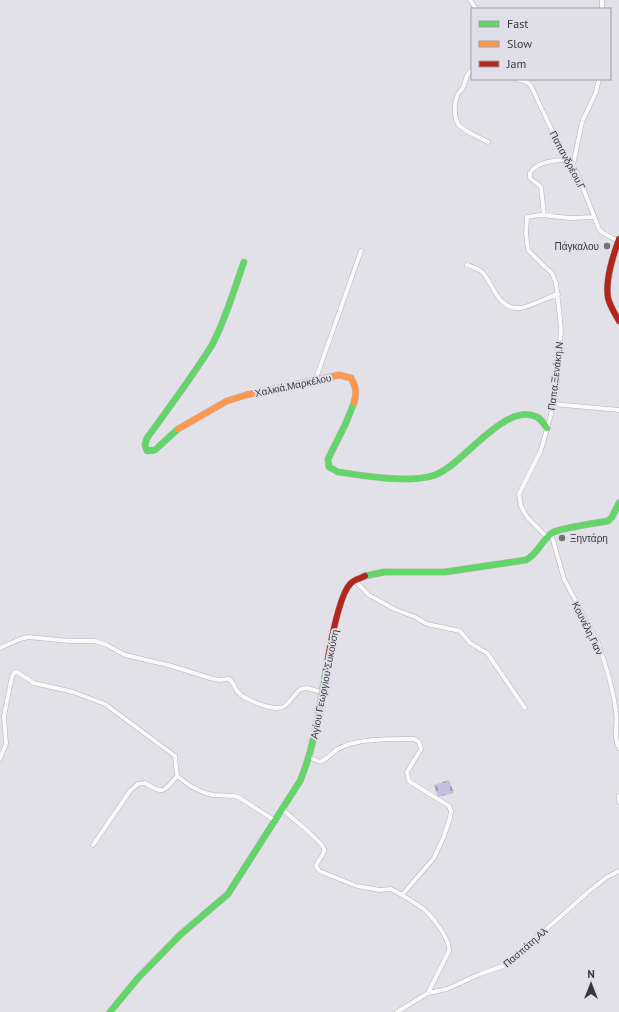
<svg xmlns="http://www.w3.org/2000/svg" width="619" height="1012" font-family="'PT Sans',sans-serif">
<defs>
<pattern id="cemetery-stones" width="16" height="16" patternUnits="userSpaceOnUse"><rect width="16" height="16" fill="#c5c0e0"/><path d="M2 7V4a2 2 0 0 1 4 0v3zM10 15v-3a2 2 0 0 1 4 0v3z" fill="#a19db7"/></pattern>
</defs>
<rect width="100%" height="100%" fill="#e2e1e7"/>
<path fill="url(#cemetery-stones)" d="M449,780l5,13 -16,4 -4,-12z"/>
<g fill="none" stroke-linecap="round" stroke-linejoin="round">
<g stroke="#b3b3b7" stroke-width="5">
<path id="street" d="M470,0l6,9
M602,9v-9
M472,70c-8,5 -5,12 -10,19 -1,2 -4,4 -5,7 -3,8 -3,21 1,28 5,7 23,14 30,18
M516,79l11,3 4,4 34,72 8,7 5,10 21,54 4,4 15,8
M573,165l9,-43 14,-30 3,-13
M544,215l-3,-28 -11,-9v-5c6,-11 25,-13 36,-13
M467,265c6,2 13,4 17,9 10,13 15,36 36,34 13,-2 25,-10 38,-14
M315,381l46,-130
M553,404l66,6
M551,533l13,46 34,64c8,22 15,46 18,69 2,12 -3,25 3,36
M547,537l-19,-19 -4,-6 -3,-6 -2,-12 22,-44 12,-43 8,-75 -1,-14 -4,-35 -4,-10 -7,-6 -17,-17 -2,-16 1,-17 13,-2 30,3 24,-1
M355,581l14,14 25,14 21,8 12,7 33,7 10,12 17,10 38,55
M0,648l20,-9 8,-2 41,4h26l12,4 18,10 43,10 42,13 9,2 10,-1c5,3 5,8 8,12 7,9 36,20 46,16 8,-4 11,-14 18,-18l6,-1 14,4
M309,757l11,5c7,-3 12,-9 18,-13 17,-10 48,-10 68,-10h8l5,3 2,7 -14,23 2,9 3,2 37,23 2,5 -1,7 -6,18 -10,22 -32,37c8,5 17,10 24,16 8,8 24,28 23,40l-21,42
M0,759l6,-15 -2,-28 8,-40 2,-3 3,-1 17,11 39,9 32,12 70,52 2,20 15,11 13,6 8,2 21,1 6,2 34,22
M619,796v6
M282,809c6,6 42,34 42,40 1,6 -7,12 -8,17l3,5 38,15 23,4 11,-1 11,6
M93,845l37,-54 8,-7 7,-1c19,12 18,9 32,-7
M397,1012l31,-19 19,-4 33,-15 26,-9 82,-73 19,-15 12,-6"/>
</g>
<g stroke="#b3b3b7" stroke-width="7">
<path id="fast" d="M354,403l-9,22 -17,34 1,8 9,5c26,4 69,11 94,4 30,-8 71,-75 105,-59 4,2 7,7 10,11
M178,429l-23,21 -8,1 -2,-6 2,-7c22,-30 45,-61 65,-93 14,-26 22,-56 32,-83
M365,576l19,-4h61l81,-12c12,-6 15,-19 26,-27 8,-5 45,-10 56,-12l4,-4 7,-14
M110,1012l28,-34 42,-43 48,-41 72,-113c15,-35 19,-73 26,-111"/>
</g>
<g stroke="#b3b3b7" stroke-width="7">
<path id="slow" d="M178,429l49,-28 19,-6 93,-20 12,3c5,9 6,15 3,25"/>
</g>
<g stroke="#b3b3b7" stroke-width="7">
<path id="jam" d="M619,239c-6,17 -14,41 -11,59 2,8 7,16 11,23
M326,670c3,-18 12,-75 25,-87 3,-3 10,-5 14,-7"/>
</g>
<use href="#street" stroke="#fbfafb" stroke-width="4"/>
<use href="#fast" stroke="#63d668" stroke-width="6"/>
<use href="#slow" stroke="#ff974d" stroke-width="6"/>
<use href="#jam" stroke="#b3261e" stroke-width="6"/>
</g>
<g fill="#747277" stroke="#e0dfe9" stroke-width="1.5">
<circle cx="607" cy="246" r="4"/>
<circle cx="562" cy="538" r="4"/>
</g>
<g text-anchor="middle" stroke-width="4" stroke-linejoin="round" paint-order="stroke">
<g font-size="10" fill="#38373b" stroke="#e0dfe9">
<text transform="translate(568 160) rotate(62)" y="4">Παπανδρέου.Γ</text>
<text transform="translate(555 376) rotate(-83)" y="4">Παπα.Ξενάκη.Ν</text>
<text transform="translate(293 385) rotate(-12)" y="4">Χαλκιά.Μαρκέλου</text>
<text transform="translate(588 628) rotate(64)" y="4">Κουνέλη.Γιαν</text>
<text transform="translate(324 684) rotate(-79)" y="4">Αγίου Γεωργίου Συκούση</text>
<text transform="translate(525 947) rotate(-41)" y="4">Πασπάτη.Αλ</text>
</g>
<g font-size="10" fill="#38373b" stroke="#e0dfe9" text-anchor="end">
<text x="599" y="250">Πάγκαλου</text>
<text x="570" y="542" text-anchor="start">Ξηντάρη</text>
</g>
</g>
<rect x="471" y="8" width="140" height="72" fill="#e0dfe9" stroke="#9d9ca3"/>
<rect x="479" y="21" width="20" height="6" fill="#63d668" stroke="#9d9ca3"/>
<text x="507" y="28" font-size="12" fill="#38373b">Fast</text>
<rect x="479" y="41" width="20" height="6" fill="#ff974d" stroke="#9d9ca3"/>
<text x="507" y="48" font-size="12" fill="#38373b">Slow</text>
<rect x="479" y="61" width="20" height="6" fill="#b3261e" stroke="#9d9ca3"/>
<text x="507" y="68" font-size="12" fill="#38373b">Jam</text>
<g transform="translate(591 984)" stroke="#e0dfe9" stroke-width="3" paint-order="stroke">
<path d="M0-3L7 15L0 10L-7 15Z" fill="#38373b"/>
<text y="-6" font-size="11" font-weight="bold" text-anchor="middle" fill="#38373b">N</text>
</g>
</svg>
